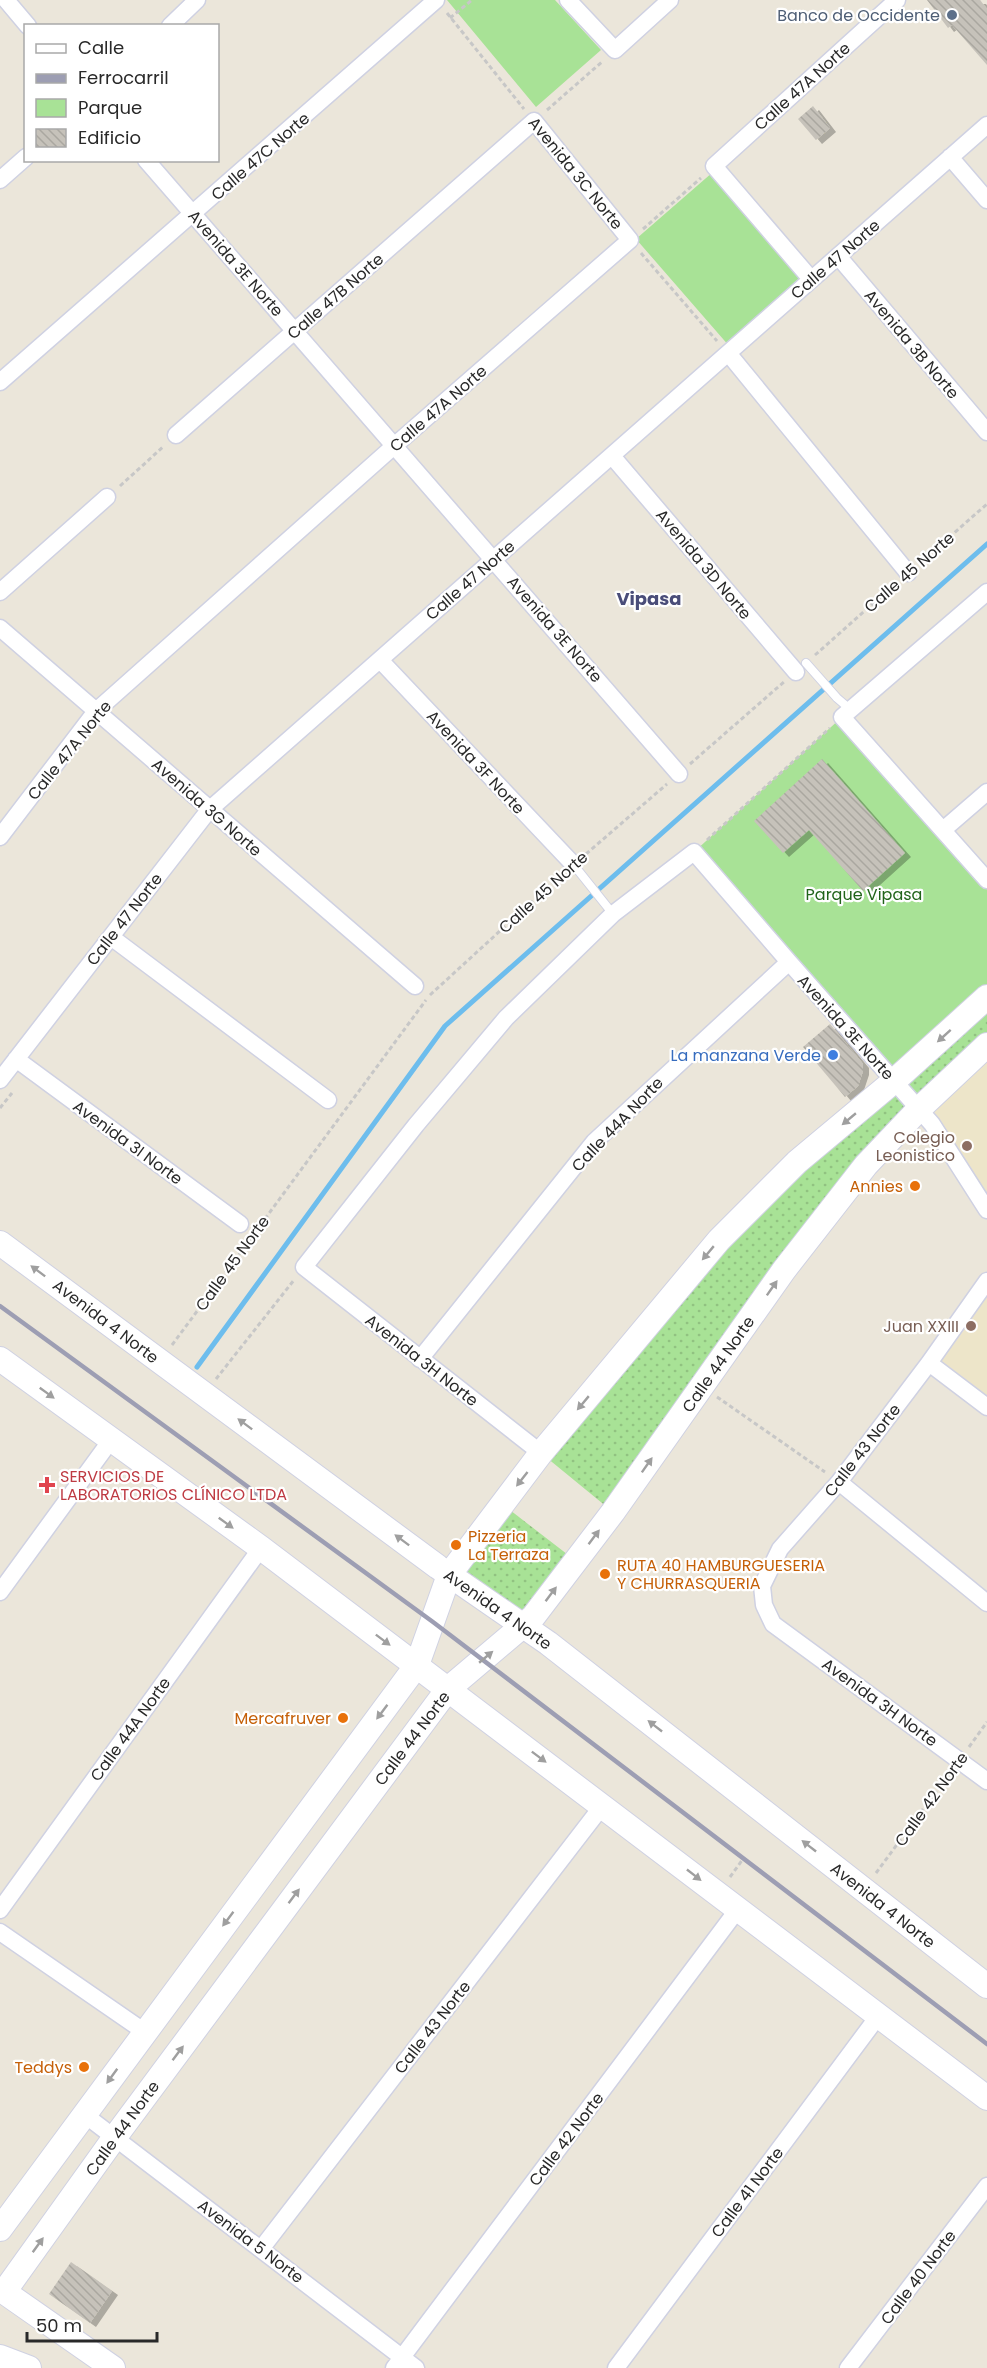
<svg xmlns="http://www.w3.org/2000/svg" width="987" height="2368" font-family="Poppins,sans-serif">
<defs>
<pattern id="grass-dots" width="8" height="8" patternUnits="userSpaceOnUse" patternTransform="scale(1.5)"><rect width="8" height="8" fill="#a8e296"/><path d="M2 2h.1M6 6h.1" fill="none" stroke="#91c281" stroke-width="1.8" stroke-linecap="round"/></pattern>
<pattern id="building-back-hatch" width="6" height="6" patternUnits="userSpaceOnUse" patternTransform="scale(1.5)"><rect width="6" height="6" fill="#c6c2ba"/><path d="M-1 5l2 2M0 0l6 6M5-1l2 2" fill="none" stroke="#aaa7a0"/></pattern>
<filter id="shadow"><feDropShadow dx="6" dy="4" stdDeviation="0" flood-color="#0004"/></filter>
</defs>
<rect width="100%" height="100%" fill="#ebe6da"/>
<path fill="#ede5c9" d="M987,1045v165l-55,-86 1,-29z
M987,1281v126l-58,-44z"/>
<path fill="url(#grass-dots)" d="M987,997v48l-54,50 -320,417 -72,-59 178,-213z
M502,1504l74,57 -43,56 -84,-42z"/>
<path fill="#a8e296" d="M447,0h108l46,50 -65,57z
M713,172l94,107 -77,68 -94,-108z
M842,717l145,163v117l-93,84 -200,-229z"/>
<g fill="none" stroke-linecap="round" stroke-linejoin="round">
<path stroke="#6dbded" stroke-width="5" d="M197,1367l248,-341 542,-482"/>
</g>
<path fill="url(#building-back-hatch)" filter="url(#shadow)" d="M927,0h53l7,9v56l-35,-40 -4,3z
M813,106l17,22 -14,12 -18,-21z
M822,759l83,94 -42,38 -54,-61 -26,23 -29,-32z
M830,1024l33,40v7l-5,15 -13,11 -42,-50z
M71,2262l41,29 -22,32 -41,-29z"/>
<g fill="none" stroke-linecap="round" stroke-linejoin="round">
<g stroke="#cfd1e2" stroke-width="10">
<path id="lane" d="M806,663l31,35 14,12
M573,864l40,50"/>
</g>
<g stroke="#cfd1e2" stroke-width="19">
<path id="street" d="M6,0l22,26
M568,0l47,50 55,-50
M170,26l27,-26
M950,157l37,43
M146,160l533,614
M0,180l26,-23
M838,256l149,176
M811,279l-97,-113 183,-166
M728,353l180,220
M0,382l436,-382
M612,456l184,216
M0,592l107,-95
M987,592l-145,125 145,163
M0,628l415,358
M380,660l193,204
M943,830l44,-38
M0,837l96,-126 298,-265 236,-206 -96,-119 -358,314
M111,937l217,163
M16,1059l224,165
M0,1080l209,-270 778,-685
M987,1281l-58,82 -90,119 -59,67 -18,37 2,19 9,19 214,157
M420,1359l174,-217 195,-180
M929,1363l58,44
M541,1453l-237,-186 112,-142 90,-107 107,-104 81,-62 95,110 143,162 55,86
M839,1482l148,121
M0,1592l111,-152
M0,1910l261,-362
M0,1932l145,100
M85,2115l331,253
M261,2249l342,-444
M394,2368l344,-459
M616,2368l263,-353
M848,2368l139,-182"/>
</g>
<g stroke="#cfd1e2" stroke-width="26">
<path id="secondary" d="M0,1243l438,324 110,76 439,343
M0,1359l261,189 726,550
M0,2229l417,-564 32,-90 92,-122 178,-213 78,-78 97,-81 93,-84
M0,2289l113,79
M4,2292l111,-155 333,-448 85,-72 80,-105 171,-242 82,-105 53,-56 68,-64
M0,2357l29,11"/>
</g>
<path stroke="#c7c7c7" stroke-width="3" stroke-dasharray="4.5 3" stroke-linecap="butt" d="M447,13l77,96
M450,18l22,-18
M547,110l56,-49
M643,229l58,-51
M641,253l76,88
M120,486l44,-40
M921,562l66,-58
M815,655l80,-71
M690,764l95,-83
M707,840l123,-112
M586,854l81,-70
M430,995l130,-119
M0,1108l12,-15
M256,1231l170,-231
M172,1345l80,-108
M216,1379l78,-99
M717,1397l108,75
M969,1747l18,-25
M876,1873l73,-99
M730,1877l13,-18"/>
<use href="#lane" stroke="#fff" stroke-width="8"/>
<use href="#street" stroke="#fff" stroke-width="16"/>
<use href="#secondary" stroke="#fff" stroke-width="24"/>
<path stroke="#9d9eb3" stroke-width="4.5" d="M0,1306l433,316 554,422"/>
</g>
<defs><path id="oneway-solid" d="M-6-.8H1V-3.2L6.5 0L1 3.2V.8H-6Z" transform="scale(1.5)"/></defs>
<g fill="#9f9f9f">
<use href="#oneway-solid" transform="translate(944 1036) rotate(138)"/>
<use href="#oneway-solid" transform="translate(849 1119) rotate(140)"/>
<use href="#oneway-solid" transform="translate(708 1253) rotate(130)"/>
<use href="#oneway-solid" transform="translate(38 1271) rotate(-143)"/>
<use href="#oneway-solid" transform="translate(772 1288) rotate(-55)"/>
<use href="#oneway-solid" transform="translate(47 1393) rotate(36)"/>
<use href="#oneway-solid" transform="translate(583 1403) rotate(130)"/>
<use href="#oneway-solid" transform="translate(245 1424) rotate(-143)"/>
<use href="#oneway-solid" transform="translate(647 1465) rotate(-55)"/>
<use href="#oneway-solid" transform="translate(522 1479) rotate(128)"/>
<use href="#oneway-solid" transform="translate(226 1523) rotate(36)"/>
<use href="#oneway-solid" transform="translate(594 1537) rotate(-53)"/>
<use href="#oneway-solid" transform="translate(402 1540) rotate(-143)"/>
<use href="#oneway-solid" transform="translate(551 1594) rotate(-53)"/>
<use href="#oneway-solid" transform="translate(383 1640) rotate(37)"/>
<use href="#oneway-solid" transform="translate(486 1657) rotate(-40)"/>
<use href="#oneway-solid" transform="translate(382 1712) rotate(127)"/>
<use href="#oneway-solid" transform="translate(655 1726) rotate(-142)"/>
<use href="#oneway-solid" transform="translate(539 1757) rotate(37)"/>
<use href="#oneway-solid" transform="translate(809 1846) rotate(-142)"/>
<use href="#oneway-solid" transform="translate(694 1875) rotate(38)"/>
<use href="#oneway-solid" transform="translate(294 1896) rotate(-53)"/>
<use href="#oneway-solid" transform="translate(228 1919) rotate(127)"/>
<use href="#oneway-solid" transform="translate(178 2053) rotate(-53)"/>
<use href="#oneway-solid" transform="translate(112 2076) rotate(126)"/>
<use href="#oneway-solid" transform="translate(38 2245) rotate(-54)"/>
</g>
<circle fill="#5c6f8a" stroke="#fff" stroke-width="2" cx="952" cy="15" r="6"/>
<circle fill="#3f7fe0" stroke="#fff" stroke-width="2" cx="833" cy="1055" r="6"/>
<g fill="#8d6e63" stroke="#fff" stroke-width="2">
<circle cx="967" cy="1146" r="6"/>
<circle cx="971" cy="1326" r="6"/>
</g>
<g fill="#e8710a" stroke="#fff" stroke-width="2">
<circle cx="915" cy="1186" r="6"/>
<circle cx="456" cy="1545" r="6"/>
<circle cx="605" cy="1574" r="6"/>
<circle cx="343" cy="1718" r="6"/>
<circle cx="84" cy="2067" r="6"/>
</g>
<path fill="#e0444e" stroke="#fff" stroke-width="2" d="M44 1476h6v6h6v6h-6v6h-6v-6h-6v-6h6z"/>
<g text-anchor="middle" stroke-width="4.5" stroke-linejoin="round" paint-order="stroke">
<g font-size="16" fill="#4e5e75" stroke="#fff" text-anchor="end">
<text x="940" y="21">Banco de Occidente</text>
</g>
<g font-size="16" fill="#292929" stroke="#fff">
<text transform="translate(802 86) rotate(-42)" y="6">Calle 47A Norte</text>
<text transform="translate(260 156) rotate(-41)" y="6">Calle 47C Norte</text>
<text transform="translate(576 173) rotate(51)" y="6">Avenida 3C Norte</text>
<text transform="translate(835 259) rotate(-41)" y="6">Calle 47 Norte</text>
<text transform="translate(236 263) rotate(49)" y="6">Avenida 3E Norte</text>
<text transform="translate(335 296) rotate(-41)" y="6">Calle 47B Norte</text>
<text transform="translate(912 344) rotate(50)" y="6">Avenida 3B Norte</text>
<text transform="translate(438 408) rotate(-41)" y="6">Calle 47A Norte</text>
<text transform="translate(704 564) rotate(50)" y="6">Avenida 3D Norte</text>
<text transform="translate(909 572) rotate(-41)" y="6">Calle 45 Norte</text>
<text transform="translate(470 580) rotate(-41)" y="6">Calle 47 Norte</text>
<text transform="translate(555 629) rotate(49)" y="6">Avenida 3E Norte</text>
<text transform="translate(69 750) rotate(-51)" y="6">Calle 47A Norte</text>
<text transform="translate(476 762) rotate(47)" y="6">Avenida 3F Norte</text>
<text transform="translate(207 807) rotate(41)" y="6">Avenida 3G Norte</text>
<text transform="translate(543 892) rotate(-42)" y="6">Calle 45 Norte</text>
<text transform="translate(124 919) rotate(-52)" y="6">Calle 47 Norte</text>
<text transform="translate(846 1027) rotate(48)" y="6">Avenida 3E Norte</text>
<text transform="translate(617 1124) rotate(-46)" y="6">Calle 44A Norte</text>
<text transform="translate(128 1142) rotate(36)" y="6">Avenida 3I Norte</text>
<text transform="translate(232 1263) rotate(-54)" y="6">Calle 45 Norte</text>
<text transform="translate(106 1321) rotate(37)" y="6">Avenida 4 Norte</text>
<text transform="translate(422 1360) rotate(38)" y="6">Avenida 3H Norte</text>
<text transform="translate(718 1364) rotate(-55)" y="6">Calle 44 Norte</text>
<text transform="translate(862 1450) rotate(-52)" y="6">Calle 43 Norte</text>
<text transform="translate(498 1609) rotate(35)" y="6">Avenida 4 Norte</text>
<text transform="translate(880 1702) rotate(36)" y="6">Avenida 3H Norte</text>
<text transform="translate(130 1729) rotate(-54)" y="6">Calle 44A Norte</text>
<text transform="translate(412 1738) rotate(-53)" y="6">Calle 44 Norte</text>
<text transform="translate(931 1799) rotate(-54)" y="6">Calle 42 Norte</text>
<text transform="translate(883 1905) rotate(38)" y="6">Avenida 4 Norte</text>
<text transform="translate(432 2027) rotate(-52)" y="6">Calle 43 Norte</text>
<text transform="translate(122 2128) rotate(-54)" y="6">Calle 44 Norte</text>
<text transform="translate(566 2139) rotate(-53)" y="6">Calle 42 Norte</text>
<text transform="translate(747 2192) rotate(-53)" y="6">Calle 41 Norte</text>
<text transform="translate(251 2241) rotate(37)" y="6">Avenida 5 Norte</text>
<text transform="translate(918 2277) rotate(-53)" y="6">Calle 40 Norte</text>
</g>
<g font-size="16" fill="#21641a" stroke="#fff">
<text x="864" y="900">Parque Vipasa</text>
</g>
<g font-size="16" fill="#366cbe" stroke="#fff" text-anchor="end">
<text x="821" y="1061">La manzana Verde</text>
</g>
<g font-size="16" fill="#785e54" stroke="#fff" text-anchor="end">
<text x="955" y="1143">Colegio<tspan x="955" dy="18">Leonistico</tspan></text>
<text x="959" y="1332">Juan XXIII</text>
</g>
<g font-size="16" fill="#c56008" stroke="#fff" text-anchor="end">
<text x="903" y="1192">Annies</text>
<text x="468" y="1542" text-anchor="start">Pizzeria<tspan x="468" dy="18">La Terraza</tspan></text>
<text x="617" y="1571" text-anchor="start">RUTA 40 HAMBURGUESERIA<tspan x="617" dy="18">Y CHURRASQUERIA</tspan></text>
<text x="331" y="1724">Mercafruver</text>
<text x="72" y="2073">Teddys</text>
</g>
<g font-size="16" fill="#be3a42" stroke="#fff" text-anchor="start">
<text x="60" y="1482">SERVICIOS DE<tspan x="60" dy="18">LABORATORIOS CLÍNICO LTDA</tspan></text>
</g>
<g font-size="18" font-weight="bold" fill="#4a4d79" stroke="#fff">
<text x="649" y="605">Vipasa</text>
</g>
</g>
<rect x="24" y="24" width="195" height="138" fill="#ffffff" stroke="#a9a9a9" stroke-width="1.5"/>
<rect x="36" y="44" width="30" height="9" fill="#ffffff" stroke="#a9a9a9" stroke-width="1.5"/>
<text x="78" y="54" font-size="18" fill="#292929">Calle</text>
<rect x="36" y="74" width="30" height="9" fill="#9d9eb3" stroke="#a9a9a9" stroke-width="1.5"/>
<text x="78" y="84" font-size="18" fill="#292929">Ferrocarril</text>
<rect x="36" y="99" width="30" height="18" fill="#a8e296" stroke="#a9a9a9" stroke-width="1.5"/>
<text x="78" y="114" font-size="18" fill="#292929">Parque</text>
<rect x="36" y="129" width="30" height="18" fill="url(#building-back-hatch)" stroke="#a9a9a9" stroke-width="1.5"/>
<text x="78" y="144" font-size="18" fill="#292929">Edificio</text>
<path d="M27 2332v9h130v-9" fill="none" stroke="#292929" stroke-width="3"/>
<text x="36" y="2332" font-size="18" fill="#292929" stroke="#ffffff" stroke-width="4.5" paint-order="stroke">50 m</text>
</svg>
